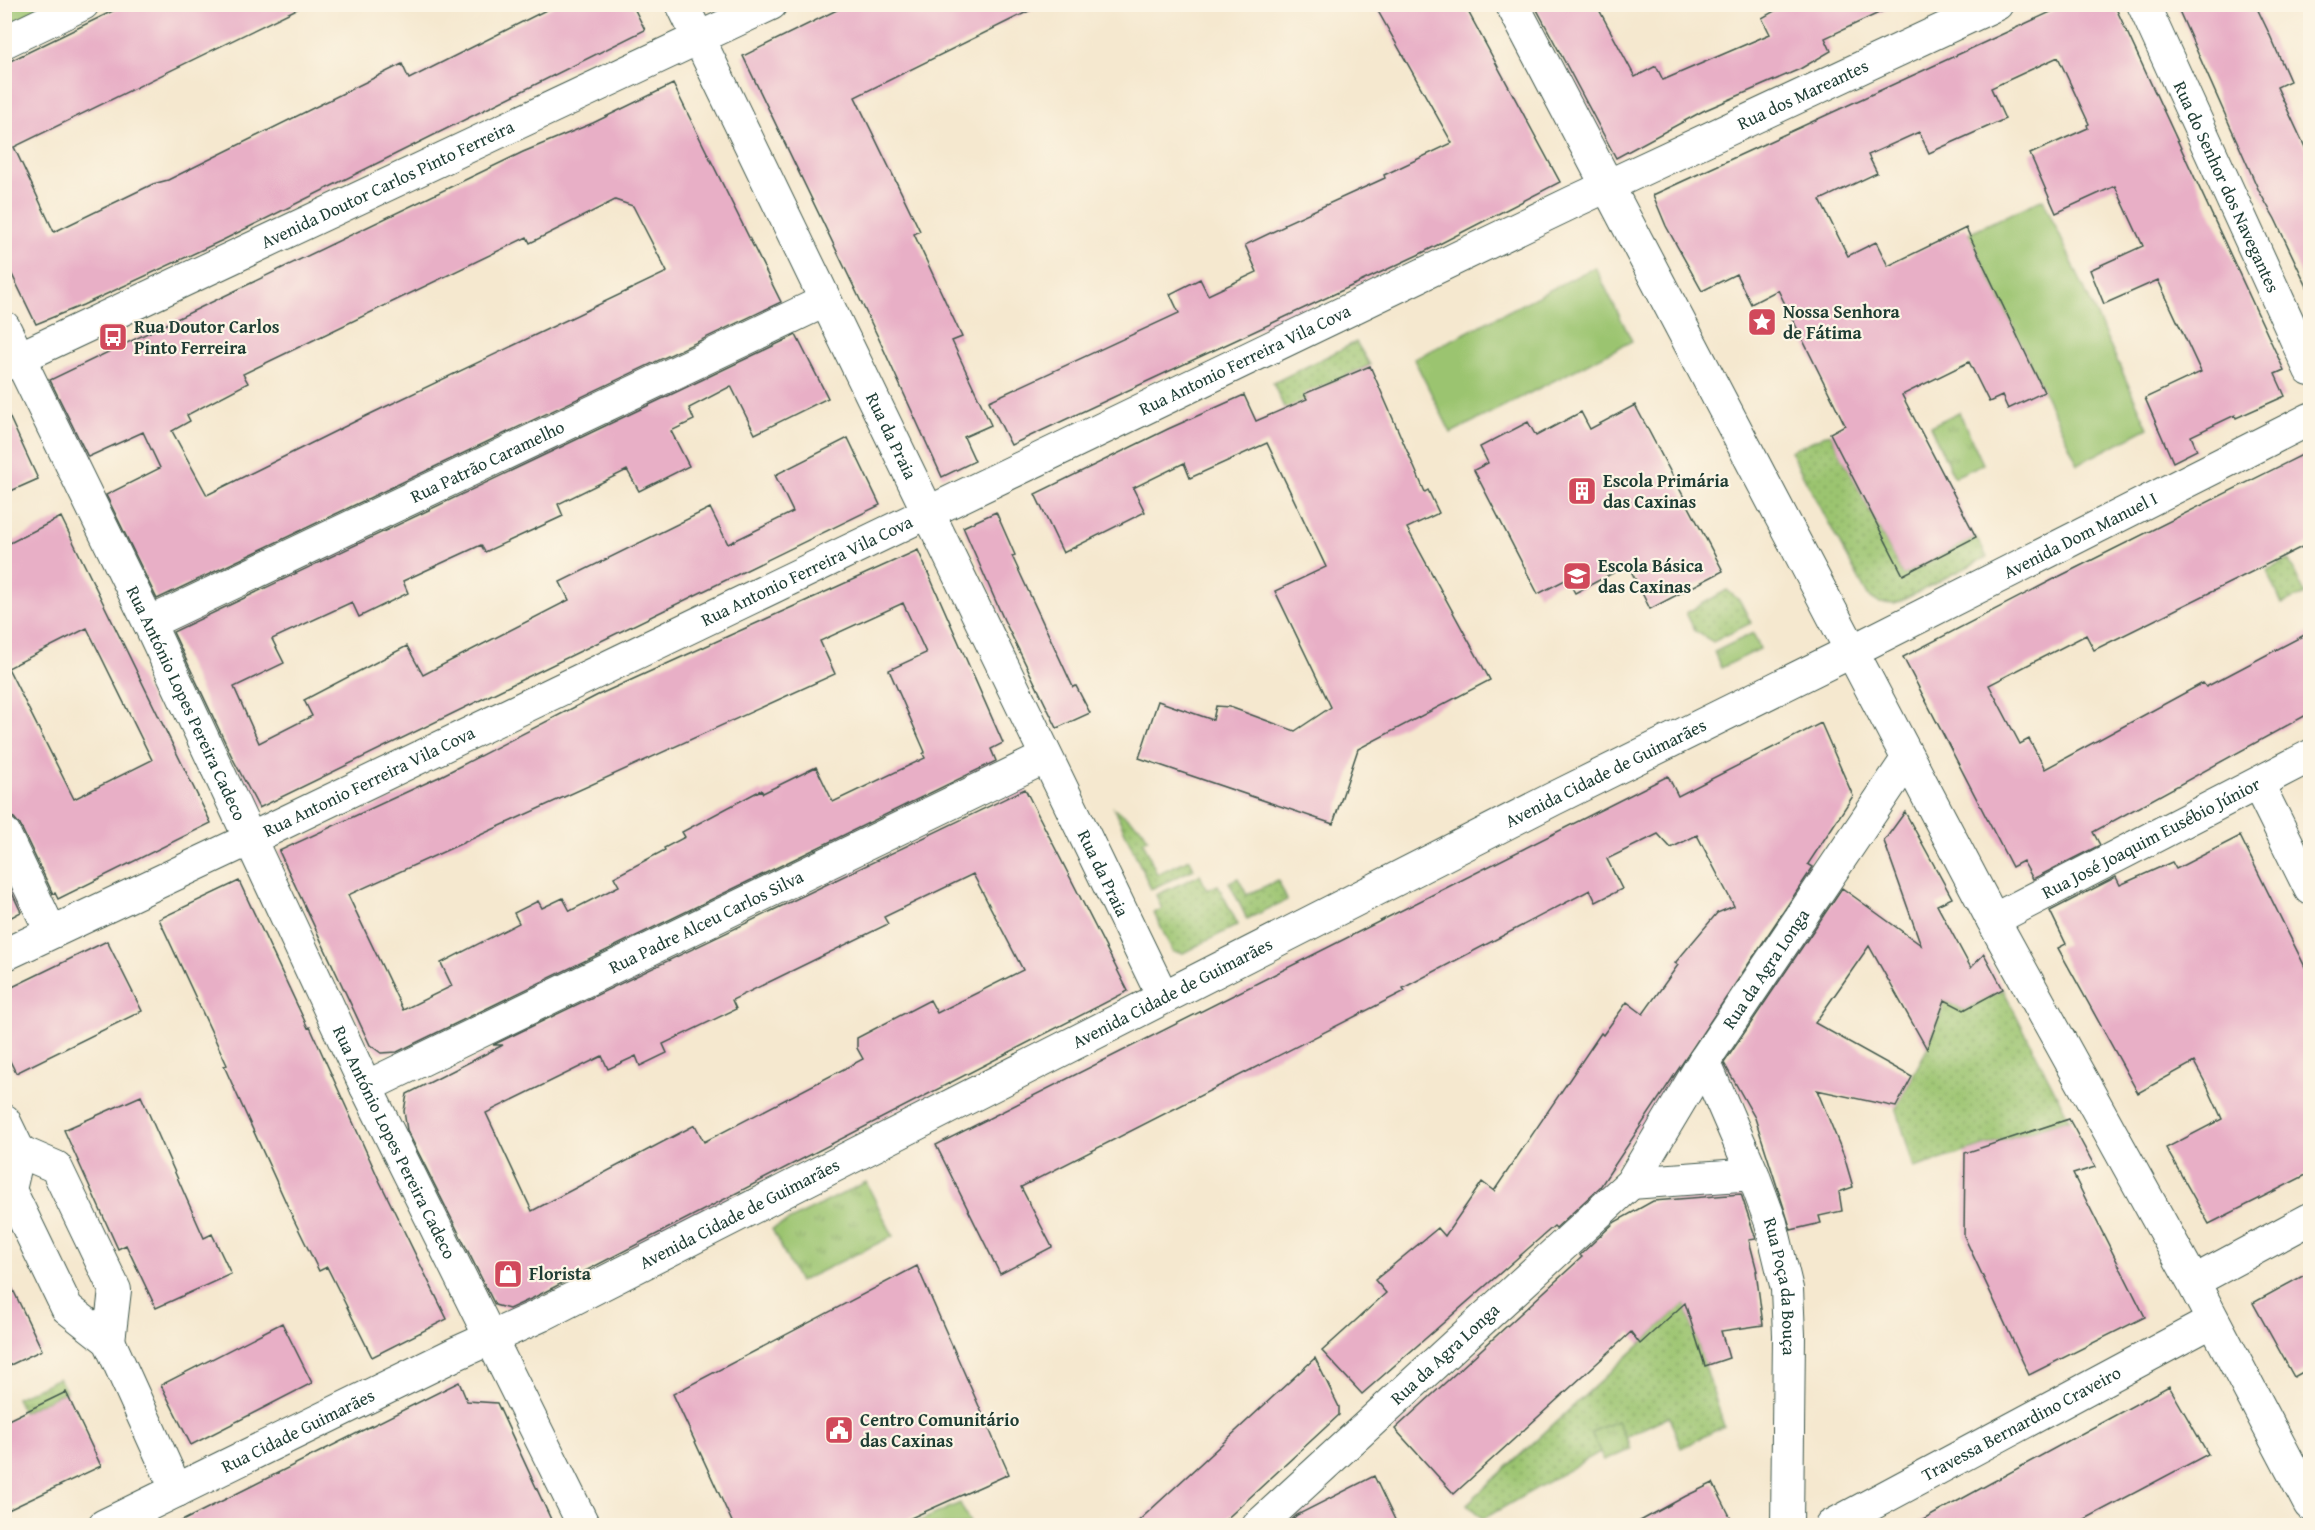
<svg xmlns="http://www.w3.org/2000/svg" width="2315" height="1530" font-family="'Gentium Book Plus',serif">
<defs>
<pattern id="grass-tufts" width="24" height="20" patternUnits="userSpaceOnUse" patternTransform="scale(1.5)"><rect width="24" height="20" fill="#9bc470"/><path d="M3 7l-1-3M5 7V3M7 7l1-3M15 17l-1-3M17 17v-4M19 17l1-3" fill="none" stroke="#7ea05d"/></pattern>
<pattern id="garden-dots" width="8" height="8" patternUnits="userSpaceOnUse" patternTransform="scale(1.5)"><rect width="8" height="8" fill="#9bc470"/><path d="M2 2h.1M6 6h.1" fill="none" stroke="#7ea05d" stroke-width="1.8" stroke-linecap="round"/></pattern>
</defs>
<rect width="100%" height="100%" fill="#fcf5e5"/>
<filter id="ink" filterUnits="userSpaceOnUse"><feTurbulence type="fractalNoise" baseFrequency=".0167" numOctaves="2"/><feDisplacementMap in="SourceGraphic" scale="12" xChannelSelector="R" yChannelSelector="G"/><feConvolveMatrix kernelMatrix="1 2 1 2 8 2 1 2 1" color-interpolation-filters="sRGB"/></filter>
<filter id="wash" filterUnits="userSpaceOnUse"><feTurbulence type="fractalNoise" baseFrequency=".008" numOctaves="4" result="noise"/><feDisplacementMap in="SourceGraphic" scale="24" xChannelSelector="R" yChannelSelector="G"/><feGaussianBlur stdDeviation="1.35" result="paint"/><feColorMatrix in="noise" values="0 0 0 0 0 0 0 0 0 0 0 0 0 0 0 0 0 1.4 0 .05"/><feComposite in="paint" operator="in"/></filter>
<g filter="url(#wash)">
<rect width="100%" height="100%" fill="#f5e8cf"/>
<path fill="url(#grass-tufts)" stroke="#5d8052" stroke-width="1.5" d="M5,4l48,1 -48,22z
M1959,412l24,52 -29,13 -24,-51z
M1753,633l7,16 -39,19 -7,-16z
M866,1182l27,54 -94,46 -27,-53z
M59,1378l7,14 -43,20 -7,-14z
M1618,1420l13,29 -27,12 -13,-29z"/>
<path fill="url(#garden-dots)" stroke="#5d8052" stroke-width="1.5" d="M1356,342l14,23 -66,30 18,39 6,71 -55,-122z
M1830,433l73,142 73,-38 11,20 -92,47 -16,-1 -11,-7 -78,-145z
M2289,560l16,34 -23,10 -15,-34z
M1727,590l13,11 11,22 -38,19 -18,-11 -9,-18z
M1114,808l29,21 5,10 -5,2 14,33 33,-15 4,10 -43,20z
M1200,875l7,15 11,-5 20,40 -55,28 -10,-1 -19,-39 8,-4 -6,-14z
M1238,878l9,17 31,-15 9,20 -40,19 -18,-37z
M2003,989l66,130 -155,49 -18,-61 31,-58 18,-49 19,10z
M1685,1303l39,123 -43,22 -12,-32 -44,21 -8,-16 -26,11 9,20 -117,67 -16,-15z"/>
<path fill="#9bc470" stroke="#5d8052" stroke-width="1.5" d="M2043,199l105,229 -70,36 -110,-231z
M1595,267l37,74 -181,92 -37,-74z
M960,1503l11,22h-60z"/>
<g id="blocks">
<path fill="#e8afc6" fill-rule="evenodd" d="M127,4h180l-293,143 40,85 99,-48 15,-4 234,-116 7,15 149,-75h74l13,26 -422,210 -140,65 -47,19 -32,-66v-194z
M849,4h194l-188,93 65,134 -6,3 48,103 -10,4 39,84 -27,12 11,24 -33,16 -64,-140 -135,-281z
M1374,4h90l96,178 -140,72 -409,191 -22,-44 190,-88 -9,-19 30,-15 8,16 49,-23 -12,-27 40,-19 -1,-2 101,-46 -1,-3 68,-32z
M1534,4h62l39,73 21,-11 7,14 107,-46 -8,-16 25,-14h111l-73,34 6,13 -31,18 -97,42 -87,47z
M2068,4h46l170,366 -9,4 10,22 -49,22 -1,-3 -44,21 6,14 -24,12 -28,-64 56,-26 -43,-92 -54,24 -14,-34 53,-24 -28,-60 -59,27 -26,-59 58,-26 -1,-3 2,-1 -31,-67 -43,20 -24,11 14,31 -76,34 -10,-21 -51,23 9,18 -57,27 28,56 28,-14 12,24 78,-38 78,164 -36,17 -6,-13 -13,6 -20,-40 -67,33 74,142 -73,38 -73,-142 15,-8 -67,-135 -27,14 -15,-30 -34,17 -36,-65 -13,-31z
M2176,4h79l13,27 22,50 -13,6 33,71v135l-35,-74 -16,-28z
M673,84l108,218 -624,297 -51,-104 54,-27 -17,-36 -55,25 -38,-77 473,-228 70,-29zM615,200l18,6 34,66 -303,145 -157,78 -35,-64 18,-10 -3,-6 61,-32 -5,-9 284,-137 3,6z
M796,335l32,63 -73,36 -24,-48 -42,22 5,12 -23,11 18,35 -50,25 -12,-21 -69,34 5,12 -78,36 -4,-7 -78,36 5,12 -49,24 -7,-15 -80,37 12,24 -50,24 25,56 53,-27 -8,-16 103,-54 16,29 146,-75 -9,-18 150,-74 18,36 65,-32 -18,-37 73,-37 32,67 -621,303 -26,-49 -60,-127z
M1370,366l55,126 3,-2 11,23 -32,15 83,152 -132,69 -25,75 -194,-66 19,-57 55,19 3,-14 14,1 65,24 36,-24 -56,-116 51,-24 -59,-124 -77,35 -6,-15 -51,25 12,24 -82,41 -28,-59 133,-65 76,-34 12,26 51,-22 -3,-5z
M4,405l34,74 -34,15z
M1635,405l88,166 -73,38 -22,-44 -53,28 -8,-14 -29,15 -64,-124 14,-7 -8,-16 48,-25 8,14 45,-24 9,17z
M2310,451v92l-216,107 -8,-15 -97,50 31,59 9,-5 16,30 158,-86 3,4 104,-55v81l-217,119 7,13 -67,34 -10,-18 -11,6 -109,-210 155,-80z
M996,512l19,43 -3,1 61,131 3,-1 14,27 -33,15 -53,-108 -41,-93z
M61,517l150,306 -153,76 -3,-6 -2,1 -33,-69 -6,-7 -10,-3v-269zM87,628l65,132 -78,39 -66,-131z
M918,550l85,193 -12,6 5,12 -599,291 -16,1 -11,-8 -91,-194 160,-74 159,-82zM903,603l23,50 -37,17 36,82 -2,2 2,4 -92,44 -17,-35 -53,26 -2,-3 -79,42 3,5 -21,11 1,2 -51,27 5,9 -49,25 -7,-13 -21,10 -4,-7 -24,12 5,10 -78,40 11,23 -49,24 -55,-115 487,-221 -15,-33z
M1821,723l32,73 -45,68 5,3 -213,320 -44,41 -2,-2 -192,168 -40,-43 64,-58 -11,-13 63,-52 7,8 37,-54 12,9 107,-158 2,2 24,-33 16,12 35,-49 -3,-2 42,-50 17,-7 -37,-71 -26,13 -13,-14 -51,25 15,30 -26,13 -6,-12 -187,98 2,3 -384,196 31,60 -52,27 -64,-129 732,-369 10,20z
M1025,789l103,202 -595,307 -24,11 -14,-4 -88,-175 -3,-19 3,-17 96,-49h-10zM973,874l50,96 -86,43 -7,-13 -73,38v10l6,11 -159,83 -9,-17 -163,86 -46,-98 116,-57 6,13 28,-13 4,10 27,-13 -4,-9 73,-35 -4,-9 156,-76 -4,-7z
M1905,812l47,86 -15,7 34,63 13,-14 19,35 -39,21 -19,-10 -18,49 -58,-103 -54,77 97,54 -16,30 -79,-17 27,66 9,31 -14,5 3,19 -23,5 2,7 -30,7 -36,-112 -31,-55 118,-175 79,57 -37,-104z
M2240,836l70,141v196l-101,51 -43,-76 56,-29 -15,-33 -13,-24 -56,31 -80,-145 8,-4 -16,-33 66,-34 4,8 52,-23 4,7z
M4,876l17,36 -17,9z
M239,881l69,147 2,-1 70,155 67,137 -75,38 -45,-90 -8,4 -26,-53 -69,-152 3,-1 -68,-146z
M107,941l35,70 -126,62 -12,-24v-58z
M141,1096l63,142 8,-4 19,40 -75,34 -30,-63 -8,4 -54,-119z
M2069,1119l26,48 -22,7 72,143 -116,58 -65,-139 1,-83z
M1741,1194l15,45 -7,1 8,31h-1l7,54 -42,6 8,27 -24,8 -20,-63 -45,41 -9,-12 -177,162 -59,-65 187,-172 -2,-2 35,-33 38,-21z
M917,1266l92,208 -116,52h-159l-61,-132z
M4,1271l38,79 -38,18z
M2310,1272v96l-16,9 -41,-74z
M282,1323l30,60 -121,62 -30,-60z
M1315,1358l24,49v8l-120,111h-86z
M459,1382l8,19 30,2 57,123h-382z
M2169,1386l39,68 -136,72h-160z
M66,1392l35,74 -97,46v-90z
M1374,1476l24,50h-113l12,-11z
M1713,1483l22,43h-104l55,-30z"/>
</g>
</g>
<g filter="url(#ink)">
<use href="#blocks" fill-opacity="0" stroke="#3f574b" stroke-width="1.5"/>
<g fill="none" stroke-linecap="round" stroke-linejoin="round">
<g stroke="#3f574b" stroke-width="34">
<g id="minor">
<path id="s1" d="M682,4l481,993"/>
<path id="s2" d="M2143,4l167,366"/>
<path d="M4,42l79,-38"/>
<path id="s3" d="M4,327l145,296 217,464 218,439"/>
<path id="s4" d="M4,365l767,-361"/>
<path id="s5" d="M149,623l676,-322"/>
<path id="s6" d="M1852,651l458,-232"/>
<path d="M2258,784l52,105"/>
<path d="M4,833l47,99"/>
<path id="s7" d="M1993,920l317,-164"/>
<path id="s8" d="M4,955l246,-116 1323,-637 424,-198"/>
<path id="s9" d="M1704,1061l49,113 18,49 16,66 2,46 -2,191"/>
<path id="s10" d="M366,1087l680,-330"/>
<path d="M4,1120l15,31 -9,39 57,118 42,33 68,150"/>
<path d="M19,1151l37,16 59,123 -6,51"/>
<path d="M1631,1183l122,-9"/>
<path d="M2193,1282l117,-63"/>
<path id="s11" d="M1258,1526l373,-343 73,-122 204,-303"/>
<path id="s12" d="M1831,1526l382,-205"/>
</g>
</g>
<g stroke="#3f574b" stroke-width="35">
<g id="tertiary">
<path id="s13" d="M104,1526l351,-172 86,-39 1012,-516 299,-148"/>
</g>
</g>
<g stroke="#3f574b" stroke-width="35">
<path id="secondary" d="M1512,4l481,916 200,362 117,222"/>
</g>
<use href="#minor" stroke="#fff" stroke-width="32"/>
<use href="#tertiary" stroke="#fff" stroke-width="33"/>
<use href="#secondary" stroke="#fff" stroke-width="33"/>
</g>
</g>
<defs>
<g id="sight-square" transform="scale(1.5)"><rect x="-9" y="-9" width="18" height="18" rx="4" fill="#d1495b" stroke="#fcf5e5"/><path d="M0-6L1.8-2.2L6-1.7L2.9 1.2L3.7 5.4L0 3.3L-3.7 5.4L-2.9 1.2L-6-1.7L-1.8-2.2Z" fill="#fff"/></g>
<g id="bus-square" transform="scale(1.5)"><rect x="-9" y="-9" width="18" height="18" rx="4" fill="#d1495b" stroke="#fcf5e5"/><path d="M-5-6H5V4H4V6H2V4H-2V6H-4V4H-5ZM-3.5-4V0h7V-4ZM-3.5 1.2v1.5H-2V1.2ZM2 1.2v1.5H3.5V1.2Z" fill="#fff"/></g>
<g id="building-square" transform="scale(1.5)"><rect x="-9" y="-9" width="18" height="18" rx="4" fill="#d1495b" stroke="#fcf5e5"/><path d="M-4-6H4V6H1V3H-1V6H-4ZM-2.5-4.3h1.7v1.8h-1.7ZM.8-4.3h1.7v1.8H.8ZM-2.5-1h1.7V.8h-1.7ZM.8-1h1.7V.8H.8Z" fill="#fff"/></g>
<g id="school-square" transform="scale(1.5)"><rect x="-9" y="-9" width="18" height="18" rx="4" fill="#d1495b" stroke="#fcf5e5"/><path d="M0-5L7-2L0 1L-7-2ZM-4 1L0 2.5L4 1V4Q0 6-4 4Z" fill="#fff"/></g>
<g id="shop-square" transform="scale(1.5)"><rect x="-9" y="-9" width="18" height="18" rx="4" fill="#d1495b" stroke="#fcf5e5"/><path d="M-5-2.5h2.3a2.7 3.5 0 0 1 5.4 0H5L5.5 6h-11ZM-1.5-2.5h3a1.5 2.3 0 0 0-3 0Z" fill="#fff"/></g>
<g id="civic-square" transform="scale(1.5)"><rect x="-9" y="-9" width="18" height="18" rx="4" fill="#d1495b" stroke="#fcf5e5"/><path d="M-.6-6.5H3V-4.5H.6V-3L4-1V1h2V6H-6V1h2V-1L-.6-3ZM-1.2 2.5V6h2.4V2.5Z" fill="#fff"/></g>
</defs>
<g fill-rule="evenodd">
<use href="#sight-square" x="1762" y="322"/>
<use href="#bus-square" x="113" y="337"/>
<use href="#building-square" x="1582" y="491"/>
<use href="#school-square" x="1577" y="576"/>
<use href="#shop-square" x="508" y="1274"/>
<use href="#civic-square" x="839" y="1430"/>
</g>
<g text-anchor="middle" stroke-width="4.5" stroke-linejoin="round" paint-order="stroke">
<g font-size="18" fill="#1f3d34" stroke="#fcf5e5">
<text dy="6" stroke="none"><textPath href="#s8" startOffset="1994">Rua dos Mareantes</textPath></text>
<text dy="6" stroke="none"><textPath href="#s4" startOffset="424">Avenida Doutor Carlos Pinto Ferreira</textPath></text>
<text dy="6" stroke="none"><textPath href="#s2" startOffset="201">Rua do Senhor dos Navegantes</textPath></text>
<text dy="6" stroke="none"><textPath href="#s8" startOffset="1376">Rua Antonio Ferreira Vila Cova</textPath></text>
<text dy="6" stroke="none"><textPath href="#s1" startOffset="480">Rua da Praia</textPath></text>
<text dy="6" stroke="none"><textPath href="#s5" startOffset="375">Rua Patrão Caramelho</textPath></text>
<text dy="6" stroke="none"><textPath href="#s6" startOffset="256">Avenida Dom Manuel I</textPath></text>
<text dy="6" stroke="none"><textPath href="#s8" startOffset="890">Rua Antonio Ferreira Vila Cova</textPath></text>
<text dy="6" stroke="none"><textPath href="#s3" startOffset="418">Rua António Lopes Pereira Cadeco</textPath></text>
<text dy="6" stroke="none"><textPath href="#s13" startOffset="1680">Avenida Cidade de Guimarães</textPath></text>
<text dy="6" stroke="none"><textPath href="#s8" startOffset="404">Rua Antonio Ferreira Vila Cova</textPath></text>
<text dy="6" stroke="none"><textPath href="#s7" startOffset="178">Rua José Joaquim Eusébio Júnior</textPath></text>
<text dy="6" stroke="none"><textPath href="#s1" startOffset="966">Rua da Praia</textPath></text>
<text dy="6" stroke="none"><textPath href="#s10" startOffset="378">Rua Padre Alceu Carlos Silva</textPath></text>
<text dy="6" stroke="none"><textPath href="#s11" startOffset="760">Rua da Agra Longa</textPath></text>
<text dy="6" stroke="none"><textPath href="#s13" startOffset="1194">Avenida Cidade de Guimarães</textPath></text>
<text dy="6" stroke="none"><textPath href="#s3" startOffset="904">Rua António Lopes Pereira Cadeco</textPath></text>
<text dy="6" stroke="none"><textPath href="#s13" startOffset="708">Avenida Cidade de Guimarães</textPath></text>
<text dy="6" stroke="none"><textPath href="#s9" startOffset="240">Rua Poça da Bouça</textPath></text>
<text dy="6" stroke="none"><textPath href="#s11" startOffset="254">Rua da Agra Longa</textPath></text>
<text dy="6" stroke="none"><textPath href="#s12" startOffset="216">Travessa Bernardino Craveiro</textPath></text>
<text dy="6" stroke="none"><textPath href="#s13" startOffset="216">Rua Cidade Guimarães</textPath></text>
</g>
<g font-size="18" font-weight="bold" fill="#1f3d34" stroke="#fcf5e5" text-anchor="start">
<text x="1783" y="318">Nossa Senhora<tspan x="1783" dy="21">de Fátima</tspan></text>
<text x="134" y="333">Rua Doutor Carlos<tspan x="134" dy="21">Pinto Ferreira</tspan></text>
<text x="1603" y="487">Escola Primária<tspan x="1603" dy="21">das Caxinas</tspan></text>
<text x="1598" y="572">Escola Básica<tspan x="1598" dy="21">das Caxinas</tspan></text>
<text x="529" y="1280">Florista</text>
<text x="860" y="1426">Centro Comunitário<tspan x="860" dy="21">das Caxinas</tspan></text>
</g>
</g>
<rect width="2315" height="1530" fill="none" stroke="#fcf5e5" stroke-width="24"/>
</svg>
